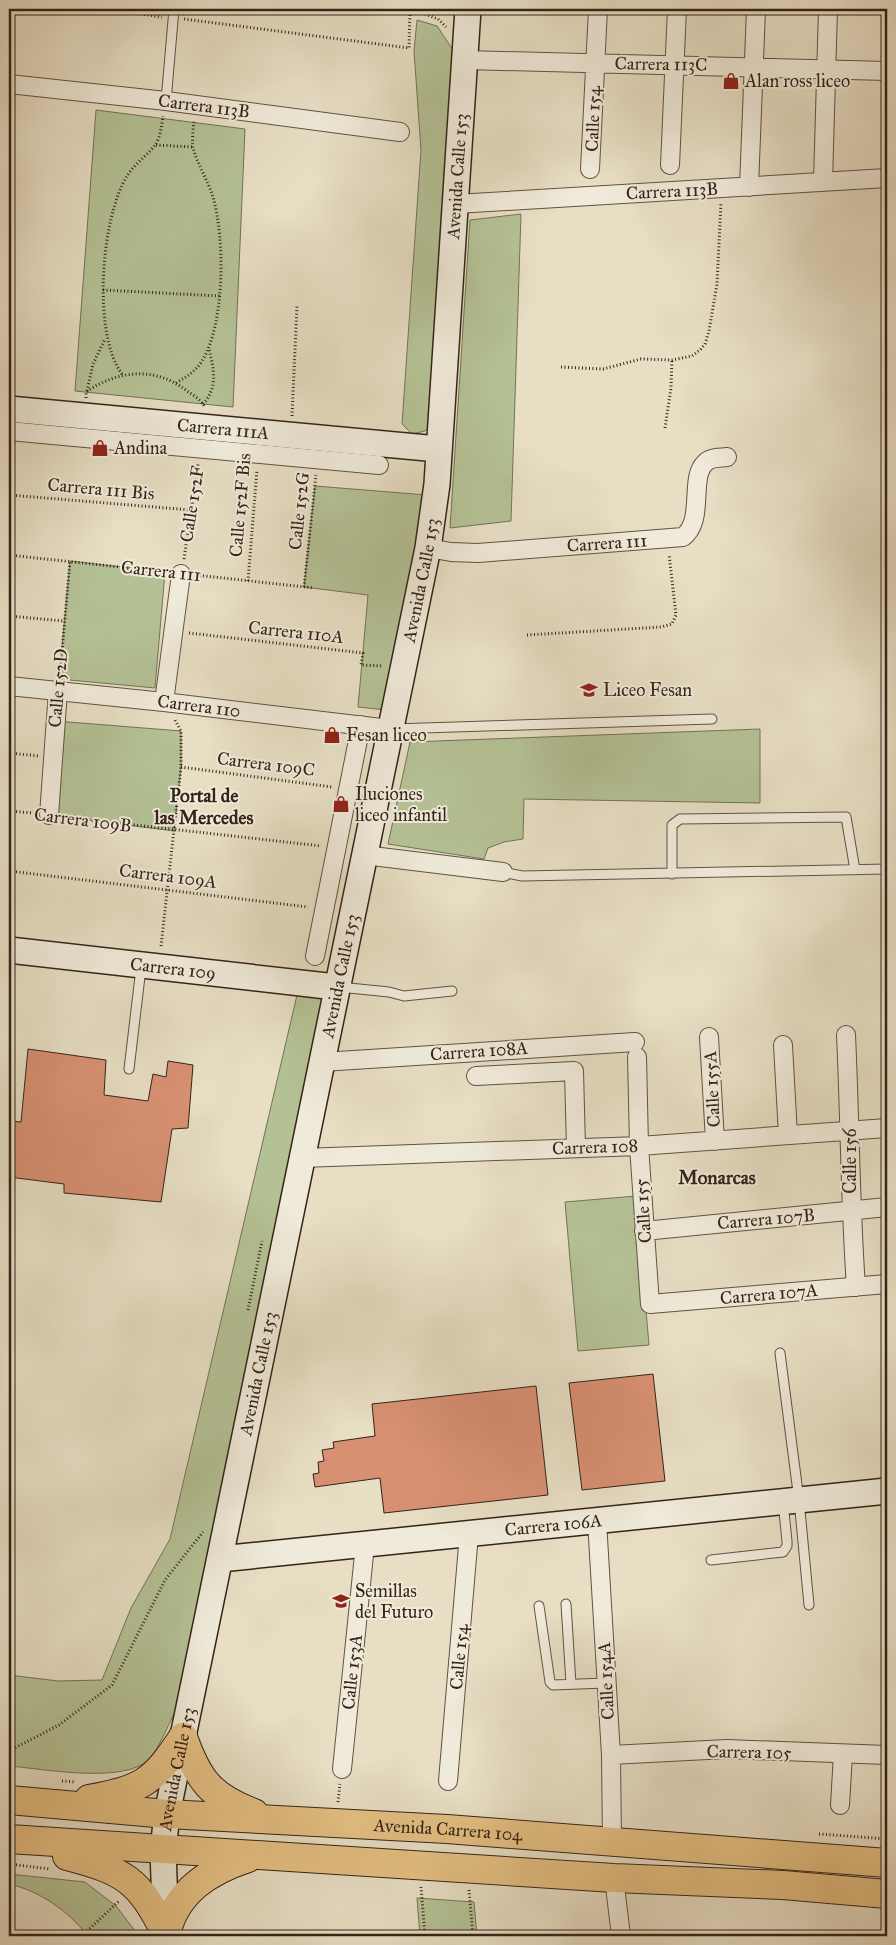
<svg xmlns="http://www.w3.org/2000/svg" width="896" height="1945" font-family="'IM FELL Great Primer',serif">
<rect width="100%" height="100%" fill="#e7dec4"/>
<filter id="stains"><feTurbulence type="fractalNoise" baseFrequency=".004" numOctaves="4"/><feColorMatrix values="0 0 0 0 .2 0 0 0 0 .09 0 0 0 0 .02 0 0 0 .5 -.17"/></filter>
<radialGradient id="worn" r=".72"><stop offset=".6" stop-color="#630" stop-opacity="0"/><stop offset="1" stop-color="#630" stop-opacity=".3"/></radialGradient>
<path fill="#b4c195" stroke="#747256" d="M417,20l20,6 20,30 -26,369 -6,6 -13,3 -10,-10 19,-274 -7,-99z
M96,110l149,19 -12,278 -158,-16z
M521,214l-10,307 -61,7 20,-308z
M315,486l112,9 -41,215 -28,-3 10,-112 -64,-8z
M70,561l95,11 -10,116 -96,-9z
M56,721l125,10v36l-7,64 -125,-16z
M760,729v74l-236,-4 -1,40 -19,3 -16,6 -4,11 -96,-15 22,-102z
M297,995l34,5 -154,708c-8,14 -20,48 -34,56 -30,18 -99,5 -134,2v-91l49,6 44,-1 29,-72 39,-69z
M636,1196l13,149 -71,6 -13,-149z
M9,1874l76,8 31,24 23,30h-51c-20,-25 -48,-45 -79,-52z
M417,1898l57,4 3,34h-57z"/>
<path fill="#d89073" stroke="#342318" d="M28,1049l78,11 -2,35 44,6 5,-27 13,3 2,-16 25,4 -5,63 -16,1 -11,73 -97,-9v-9l-55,-7v-56l12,1z
M653,1374l12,107 -83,9 -13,-107z
M536,1386l12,109 -164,18 -4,-35 -65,9 -2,-13 6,-1 -1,-11 6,-1 -2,-11 12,-2 -1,-6 42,-6 -3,-32z"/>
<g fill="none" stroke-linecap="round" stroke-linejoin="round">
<g stroke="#615243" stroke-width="11">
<path id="lane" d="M166,101l8,-92
M392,729l320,-10
M503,872l19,4 365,-7
M672,874v-49l8,-6 166,-2 9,53
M339,987l50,5 15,4 48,-5
M129,1069l12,-101
M780,1353l19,147 10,105
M711,1560l72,-8 4,-6v-5l-4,-39
M566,1604l5,80
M539,1606l11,76 3,3 53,-2"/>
</g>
<g stroke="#615243" stroke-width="20">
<path id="street" d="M465,60l422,11
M9,84l157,17 234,31
M670,165l7,-156
M590,169l8,-160
M823,182l5,-173
M749,187l7,-178
M456,204l431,-26
M9,431l370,34
M428,548l23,4 27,1 205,-16c22,-16 6,-59 22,-74 5,-6 15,-5 22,-6
M9,686l155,16 226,27
M164,702l17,-128
M49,815l9,-124
M364,855l139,17
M315,956l46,-231
M846,1035c4,84 4,168 10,252
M709,1037l6,104
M783,1045l5,90
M637,1057l2,89 11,158 237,-20
M322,1062l313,-20
M476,1076l98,-5 2,77
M302,1158l337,-12 248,-18
M644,1231l243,-24
M597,1521l14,234 1,87
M611,1755l116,-6 160,6
M342,1769l23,-224
M448,1781l21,-247
M840,1805l3,-51
M614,1878l7,58"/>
</g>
<g stroke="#342318" stroke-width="28">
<g id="secondary">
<path id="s1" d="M9,409l429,40"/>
<path id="s2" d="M9,950l327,37"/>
<path id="s3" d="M220,1559l667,-68"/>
<path id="s4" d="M166,1936l-3,-86 4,-36 261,-1266 9,-64 31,-475"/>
</g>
</g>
<g stroke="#342318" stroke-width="30">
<g id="primary">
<path d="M183,1737c15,43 28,60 71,76"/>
<path d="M89,1799c53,-10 64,-16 94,-62"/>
<path id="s5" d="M9,1800l158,14 280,15 440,34"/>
<path d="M9,1839l605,39 169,7 104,9"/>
<path d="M67,1856c57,15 72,23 99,78"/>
<path d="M166,1934c10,-43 43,-63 82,-76"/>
</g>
</g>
<path stroke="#342318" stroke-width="3" stroke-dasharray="1 2.5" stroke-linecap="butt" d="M106,9l56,8
M412,9l26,10 8,8
M184,19l225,29 1,-39
M156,145l37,2
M103,290l117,6
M561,367l42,2 38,-10 31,1 20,-4 8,-6 5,-6 4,-13 8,-47 4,-81
M122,374c-30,-40 -21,-156 5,-198 7,-12 20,-20 28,-31 5,-6 7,-21 8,-29
M176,383c10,-6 19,-11 26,-22 23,-37 23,-122 11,-164 -5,-16 -16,-34 -20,-49 -1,-8 0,-19 1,-27
M87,391l6,-27 12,-25
M86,398v-6c32,-22 69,-26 101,-1 6,4 14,9 17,15
M203,404c15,-16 11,-35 6,-55
M292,416l5,-110
M665,428l6,-40 1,-28
M9,495l182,15
M9,555l156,17
M184,559l14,-95
M196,575l118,13
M248,581l9,-111
M304,587l12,-112
M9,616l55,5
M189,633l174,20 -2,12 22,1
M527,635l134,-8 11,-3 4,-9 -7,-61
M60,675l10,-114
M9,753l30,3
M181,767l151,20
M9,811l24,2
M64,817l257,29
M9,871l299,36
M161,946l20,-179v-36l-6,-11
M248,1310l14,-69
M9,1751l50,-26 53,-40 53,-105 38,-48
M62,1781l14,1
M338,1802l2,-18
M819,1834l68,5
M9,1864l41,5
M421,1887l4,49
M469,1890l4,46
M82,1936l38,-36"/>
<use href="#lane" stroke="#efead9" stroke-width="9"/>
<use href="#street" stroke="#efead9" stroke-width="18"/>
<use href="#secondary" stroke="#efead9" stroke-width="25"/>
<use href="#primary" stroke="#e4bf82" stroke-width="28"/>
</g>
<defs>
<g id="shop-bare" transform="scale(1.35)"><path d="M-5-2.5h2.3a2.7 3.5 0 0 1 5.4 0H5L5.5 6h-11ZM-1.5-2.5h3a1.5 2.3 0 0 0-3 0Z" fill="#8f2418" stroke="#efead9" stroke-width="2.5" paint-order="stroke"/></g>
<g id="school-bare" transform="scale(1.35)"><path d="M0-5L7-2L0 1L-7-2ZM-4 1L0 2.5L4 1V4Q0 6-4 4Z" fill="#8f2418" stroke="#efead9" stroke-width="2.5" paint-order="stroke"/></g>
</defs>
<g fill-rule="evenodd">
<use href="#shop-bare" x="731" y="81"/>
<use href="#shop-bare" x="100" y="448"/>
<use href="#school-bare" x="589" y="690"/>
<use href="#shop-bare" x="332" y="735"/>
<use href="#shop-bare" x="341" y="804"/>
<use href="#school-bare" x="341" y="1601"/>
</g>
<g text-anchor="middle" stroke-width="4" stroke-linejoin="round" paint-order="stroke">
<g font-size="18" fill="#342318" stroke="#efead9">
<text transform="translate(661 64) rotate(1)" y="6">Carrera 113C</text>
<text transform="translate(204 106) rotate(7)" y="6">Carrera 113B</text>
<text transform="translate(593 119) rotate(-88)" y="6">Calle 154</text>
<text dy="6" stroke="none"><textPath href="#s4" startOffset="1788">Avenida Calle 153</textPath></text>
<text transform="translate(672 191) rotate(-3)" y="6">Carrera 113B</text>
<text dy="6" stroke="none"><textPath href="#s1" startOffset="215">Carrera 111A</textPath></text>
<text transform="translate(101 489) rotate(5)" y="6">Carrera 111 Bis</text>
<text transform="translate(192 504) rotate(-81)" y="6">Calle 152F</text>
<text transform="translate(240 505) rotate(-85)" y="6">Calle 152F Bis</text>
<text transform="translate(299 511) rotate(-84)" y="6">Calle 152G</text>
<text transform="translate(607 543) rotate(-4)" y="6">Carrera 111</text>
<text transform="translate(161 571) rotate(6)" y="6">Carrera 111</text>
<text dy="6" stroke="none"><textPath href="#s4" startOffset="1382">Avenida Calle 153</textPath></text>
<text transform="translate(296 632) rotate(6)" y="6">Carrera 110A</text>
<text transform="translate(58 688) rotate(-85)" y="6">Calle 152D</text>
<text transform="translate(199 706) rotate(7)" y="6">Carrera 110</text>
<text transform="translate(266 764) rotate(7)" y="6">Carrera 109C</text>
<text transform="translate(83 820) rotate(7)" y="6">Carrera 109B</text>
<text transform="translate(168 876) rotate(7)" y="6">Carrera 109A</text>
<text dy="6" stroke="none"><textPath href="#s2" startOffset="165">Carrera 109</textPath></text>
<text dy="6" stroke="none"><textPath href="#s4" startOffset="978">Avenida Calle 153</textPath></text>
<text transform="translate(479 1051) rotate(-4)" y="6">Carrera 108A</text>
<text transform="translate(712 1089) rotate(-93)" y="6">Calle 155A</text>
<text transform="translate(595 1147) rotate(-2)" y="6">Carrera 108</text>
<text transform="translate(850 1161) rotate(-90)" y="6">Calle 156</text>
<text transform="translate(643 1211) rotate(-94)" y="6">Calle 155</text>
<text transform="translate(766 1219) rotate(-5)" y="6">Carrera 107B</text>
<text transform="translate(769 1294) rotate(-5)" y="6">Carrera 107A</text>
<text dy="6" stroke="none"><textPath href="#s4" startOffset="572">Avenida Calle 153</textPath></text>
<text dy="6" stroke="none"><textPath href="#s3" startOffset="335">Carrera 106A</textPath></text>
<text transform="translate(459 1657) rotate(-85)" y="6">Calle 154</text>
<text transform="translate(352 1672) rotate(-84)" y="6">Calle 153A</text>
<text transform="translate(606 1681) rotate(-93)" y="6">Calle 154A</text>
<text transform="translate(749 1752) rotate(1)" y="6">Carrera 105</text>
<text dy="6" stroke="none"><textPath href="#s4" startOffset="168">Avenida Calle 153</textPath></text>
<text dy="6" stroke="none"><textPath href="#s5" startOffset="440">Avenida Carrera 104</textPath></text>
</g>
<g font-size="18" fill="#342318" stroke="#efead9" text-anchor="start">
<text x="745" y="87">Alan ross liceo</text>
<text x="114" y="454">Andina</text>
<text x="603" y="696">Liceo Fesan</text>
<text x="346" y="741">Fesan liceo</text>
<text x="355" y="800">Iluciones<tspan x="355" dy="21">liceo infantil</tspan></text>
<text x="355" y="1597">Semillas<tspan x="355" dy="21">del Futuro</tspan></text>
</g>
<g font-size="19" font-weight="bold" fill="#342318" stroke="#efead9">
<text x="204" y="802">Portal de<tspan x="204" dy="22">las Mercedes</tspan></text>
<text x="717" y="1184">Monarcas</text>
</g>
</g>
<rect width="896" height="1945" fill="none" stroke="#e7dec4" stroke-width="30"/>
<rect x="10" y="10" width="876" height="1925" fill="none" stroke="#342318" stroke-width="2.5"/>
<rect x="15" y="15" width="866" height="1915" fill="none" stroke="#342318"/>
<rect width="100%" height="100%" filter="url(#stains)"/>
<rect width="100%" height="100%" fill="url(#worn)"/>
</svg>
